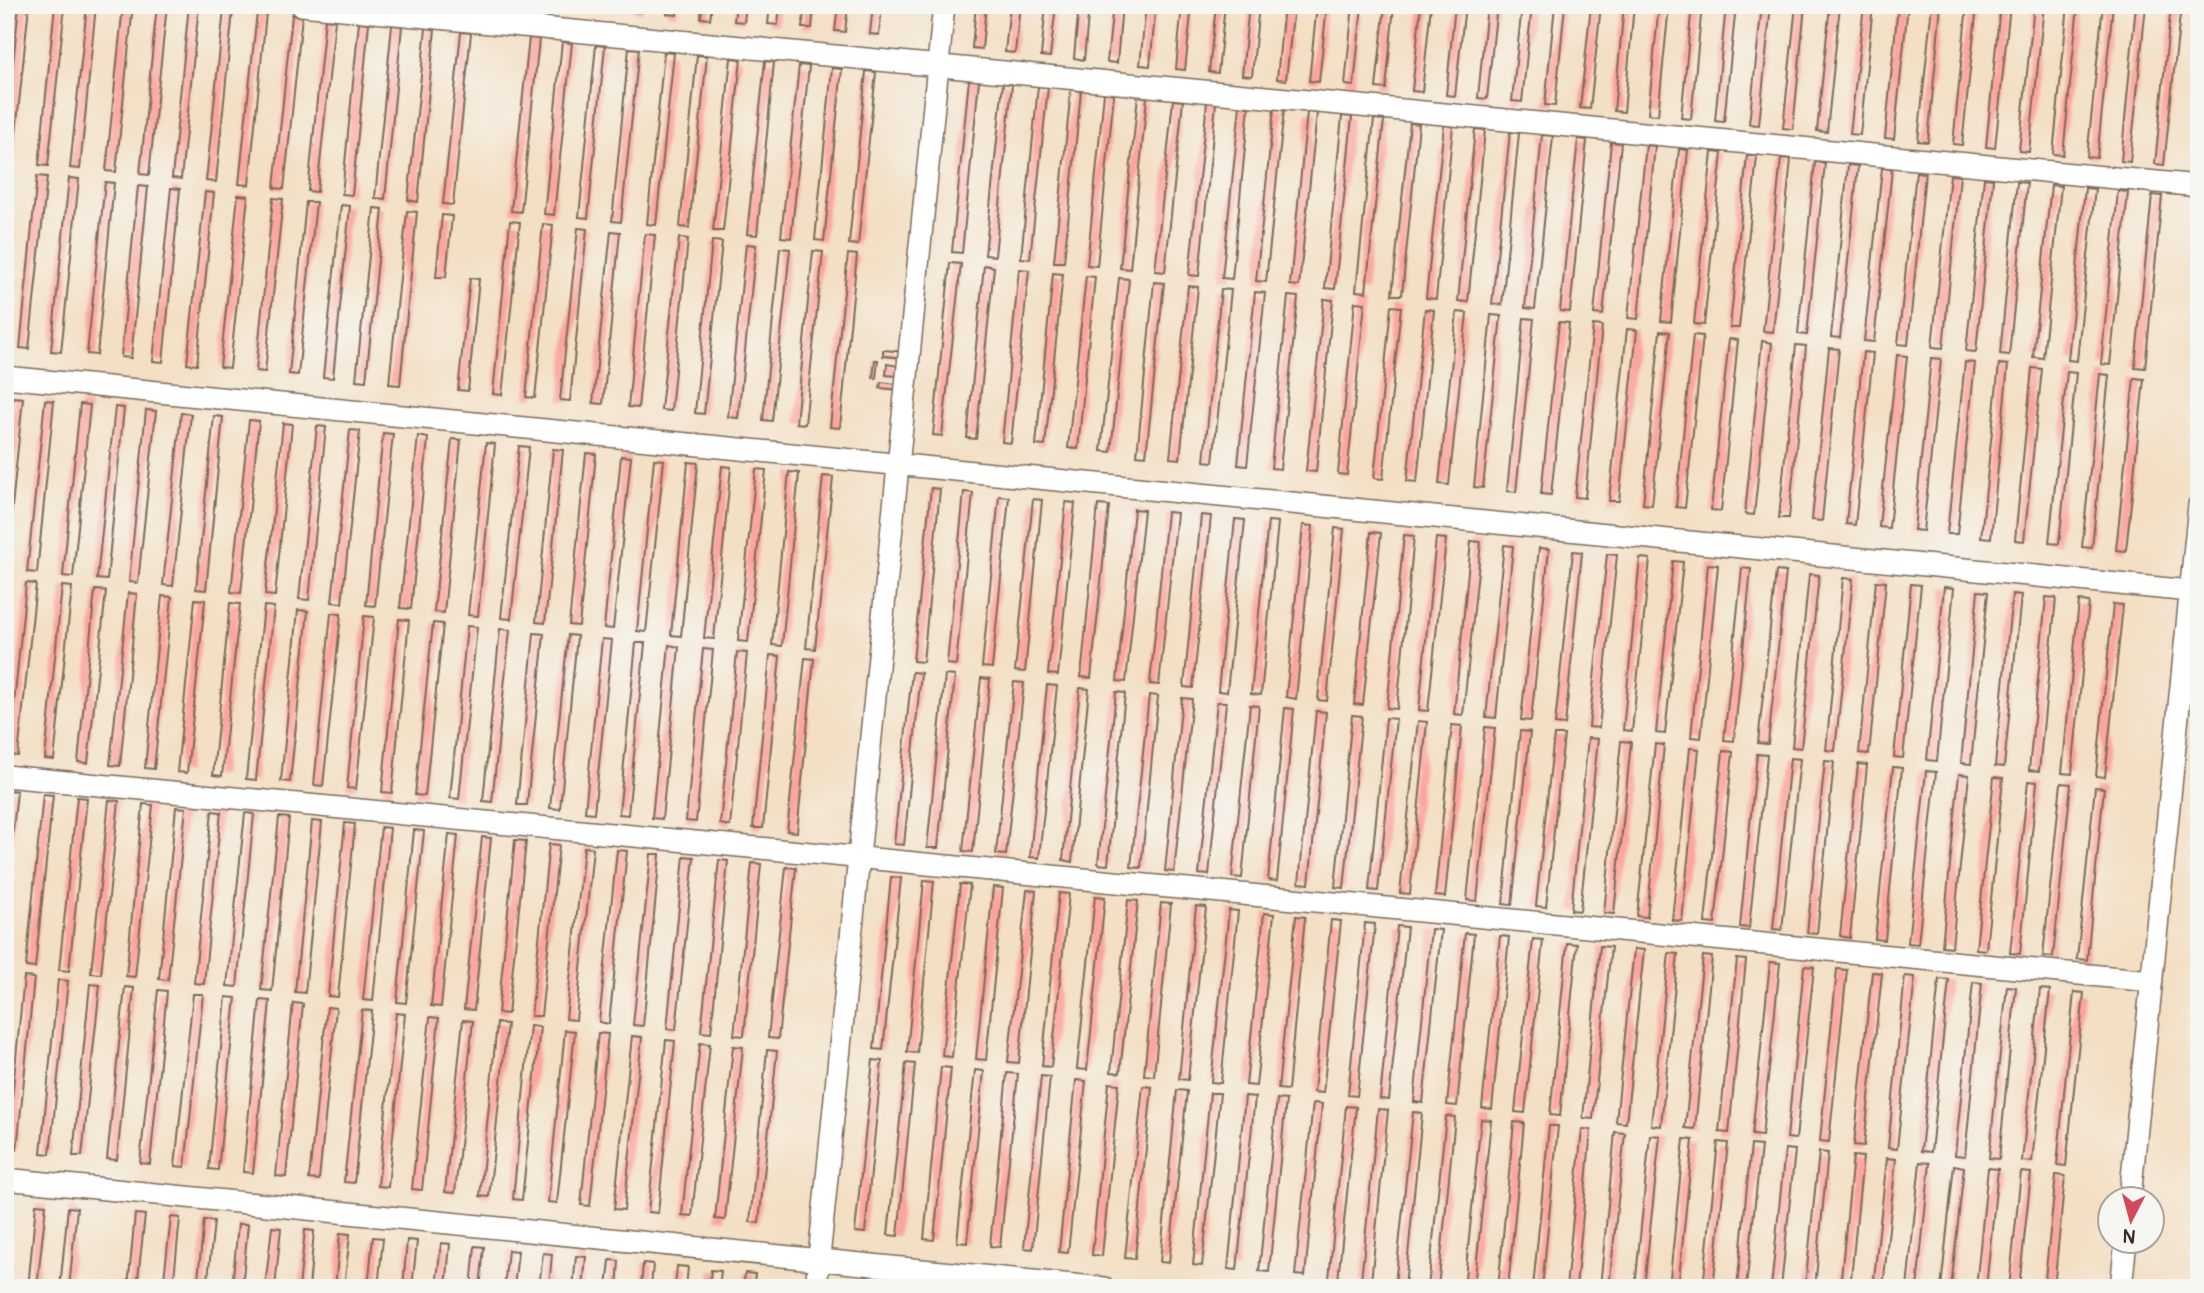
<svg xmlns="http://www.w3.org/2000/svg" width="2204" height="1293" font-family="Pangolin,sans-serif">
<rect width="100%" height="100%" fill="#f6f6f2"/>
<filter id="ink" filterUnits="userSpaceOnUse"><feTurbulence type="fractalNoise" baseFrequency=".0143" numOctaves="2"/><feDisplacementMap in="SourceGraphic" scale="14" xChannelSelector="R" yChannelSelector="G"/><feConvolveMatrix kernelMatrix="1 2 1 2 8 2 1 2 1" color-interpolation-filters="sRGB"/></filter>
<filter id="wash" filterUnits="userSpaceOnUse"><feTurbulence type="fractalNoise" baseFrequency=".00686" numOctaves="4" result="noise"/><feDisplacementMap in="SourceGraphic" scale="28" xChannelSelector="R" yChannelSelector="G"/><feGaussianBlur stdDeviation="1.57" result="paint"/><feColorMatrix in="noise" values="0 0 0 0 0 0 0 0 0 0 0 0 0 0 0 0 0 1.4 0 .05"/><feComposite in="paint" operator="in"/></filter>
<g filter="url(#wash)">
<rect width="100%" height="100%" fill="#f3dfc4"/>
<g id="blocks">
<path fill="#fca49e" d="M19,5h10l-16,157 -8,-1v-19z
M55,5h10l-17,161 -9,-1z
M87,5h9l-16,164 -10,-1z
M123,5h10l-17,167 -10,-1z
M157,5h10l-18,170 -9,-1z
M189,5l10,1 -18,173 -9,-1z
M633,5h10l-1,7 -9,-1z
M668,5h10l-1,10 -10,-1z
M702,5h10l-2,14 -9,-1z
M736,5h10l-2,17 -10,-1z
M770,5h10l-2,20 -10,-1z
M805,5h9l-2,23h-10z
M838,5h10l-3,27 -10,-1z
M873,5h9l-3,30 -9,-1z
M976,5h10l-4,44 -10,-1z
M1010,5h10l-5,48 -10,-1z
M1046,5h10l-6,52 -9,-1z
M1079,5h10l-5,55 -10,-2z
M1113,5h9l-5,58 -10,-1z
M1146,5h10l-6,61 -10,-1z
M1182,5h10l-7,65 -9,-1z
M1216,5h9l-7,68 -9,-1z
M1249,5h10l-7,71 -10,-1z
M1284,5h10l-8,75 -9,-1z
M1317,5h10l-8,77 -10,-1z
M1353,5h9l-8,81 -9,-1z
M1385,5h9l-8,84 -10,-1z
M1421,5h10l-9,87 -10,-1z
M1455,5h10l-10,91 -9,-1z
M1487,5h10l-10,94 -9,-1z
M1522,5h10l-10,97 -10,-1z
M1555,5h10l-10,101 -10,-1z
M1591,5h10l-11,104 -10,-1z
M1624,5h10l-10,107 -10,-1z
M1659,5h10l-11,110 -10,-1z
M1692,5h10l-11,114 -10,-1z
M1726,5h10l-12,117 -9,-1z
M1762,5h9l-12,120 -10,-1z
M1796,5h9l-12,124 -10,-1z
M1830,5h10l-13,127 -10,-1z
M1864,5h9l-13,130 -10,-1z
M1898,5h10l-14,134 -9,-1z
M1932,5h9l-13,137 -10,-1z
M1967,5h10l-15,140 -9,-1z
M2000,5h10l-15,143 -9,-1z
M2034,5h10l-15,147 -10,-1z
M2068,5h10l-15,150 -10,-1z
M2103,5h10l-16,153 -10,-1z
M2136,5h10l-16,157 -9,-1z
M2171,5h10l-17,160 -9,-1z
M224,9l9,1 -17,172 -10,-1z
M257,12l9,1 -17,172 -10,-1z
M292,15l10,1 -18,173 -10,-1z
M325,19l10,1 -18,172 -9,-1z
M359,22l10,1 -17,172 -10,-1z
M392,25l10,1 -17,173 -10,-1z
M426,28l9,1 -17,173 -10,-2z
M461,32l10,1 -18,172 -10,-1z
M529,38l10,1 -18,173 -10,-1z
M562,42l10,1 -18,172 -10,-1z
M596,45l9,1 -17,172 -9,-1z
M629,48l10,1 -18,173 -9,-1z
M664,52l10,1 -18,172 -9,-1z
M697,55l10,1 -18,172 -9,-1z
M731,58l10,1 -18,172h-10z
M765,61l9,1 -17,173 -10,-1z
M799,65l10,1 -18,172 -10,-1z
M832,68l10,1 -18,172 -9,-1z
M866,71l10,1 -18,173 -9,-1z
M969,79l10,1 -17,173 -10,-1z
M1003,83l9,1 -17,172 -10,-1z
M1038,86l10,1 -18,172 -9,-1z
M1071,89l10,2 -17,171h-10z
M1104,93h10l-17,173 -10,-1z
M1138,96l9,1 -17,172 -10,-1z
M1173,100l10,1 -18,171 -10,-1z
M1207,102l9,1 -17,173 -10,-1z
M1240,106l9,1 -17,172 -10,-1z
M1274,109l10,1 -18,172 -10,-1z
M1307,112l10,1 -18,173 -9,-1z
M1342,116l10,1 -17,172 -10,-1z
M1374,119l10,1 -18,172 -10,-1z
M1410,123l9,1 -17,171h-10z
M1444,125l9,1 -17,173 -10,-1z
M1475,129l10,1 -17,172 -10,-1z
M1510,132l9,1 -17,172 -10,-1z
M1542,135l11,1 -18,173 -10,-1z
M1578,139l9,1 -17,172 -10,-1z
M1611,142l10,1 -18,172 -9,-1z
M1646,145l9,1 -17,173 -10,-1z
M1679,149l9,1 -17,172 -10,-1z
M1712,152l10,1 -18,172 -10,-1z
M1747,155l10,1 -18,172h-9z
M1781,158l10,1 -18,173 -10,-1z
M1815,162l10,1 -18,172 -9,-1z
M1848,165l10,1 -18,172 -9,-1z
M1882,168l10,1 -18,173 -10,-1z
M5,172l7,1 -5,46h-2z
M1916,172l9,1 -17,172 -10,-1z
M1950,175l10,1 -17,172 -11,-1z
M37,176l10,1 -18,172 -9,-1z
M69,178l10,1 -18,173 -10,-1z
M1984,178l9,1 -17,173 -10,-1z
M105,182l9,1 -17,172 -10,-1z
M2017,182l10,1 -18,172 -9,-1z
M2051,185l10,1 -18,172 -10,-1z
M138,186l10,1 -17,171 -10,-1z
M171,188l9,1 -17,173 -10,-1z
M2085,188l10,1 -18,172 -9,-1z
M2118,191l10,1 -18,173 -9,-1z
M205,192l9,1 -17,172 -10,-1z
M238,195l10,1 -18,172 -10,-1z
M2152,195l10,1 -17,172 -10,-1z
M273,198l10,1 -18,173 -9,-1z
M306,202h10l-18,173 -9,-1z
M341,205l9,1 -17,172 -10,-1z
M374,208l9,1 -17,172 -10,-1z
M407,211l10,1 -17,173 -11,-1z
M442,215l10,1 -6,61h-10z
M510,221l10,1 -18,173 -9,-1z
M543,224l10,1 -18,173 -9,-1z
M578,228l9,1 -17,172 -10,-1z
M611,231l9,1 -17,172 -10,-1z
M645,234l10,1 -17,173 -10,-1z
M679,238l9,1 -17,172 -10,-1z
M712,241l10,1 -18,172 -9,-1z
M746,244l10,1 -18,173 -10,-1z
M780,248l10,1 -18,172 -9,-1z
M813,251l10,1 -18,172 -9,-1z
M848,254l9,1 -17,173 -10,-1z
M950,263l11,1 -19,172 -9,-1z
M984,265l10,2 -18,172 -9,-1z
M1019,269l10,1 -18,173 -9,-1z
M1053,273l10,1 -18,172 -9,-1z
M1086,276l9,1 -17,172 -10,-1z
M470,278l9,1 -11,112 -10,-1z
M1119,278l10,1 -18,173 -10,-1z
M1154,282l10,1 -18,173 -9,-1z
M1188,286l10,1 -18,172 -10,-1z
M1221,289l10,1 -18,172 -9,-1z
M1255,292l10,1 -18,173 -9,-1z
M1288,296l10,1 -18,172 -9,-1z
M1324,299l9,1 -17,172 -10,-1z
M1355,302l10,1 -18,172 -9,-1z
M1391,306l10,1 -18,172 -9,-1z
M1425,309l9,1 -17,172 -10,-1z
M1457,312l10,1 -18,172 -10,-1z
M1491,315l10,1 -18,172 -9,-1z
M1524,318l10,1 -18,173 -9,-1z
M1559,322l10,1 -18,172 -10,-1z
M1593,325l9,1 -17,172 -10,-1z
M1627,329l10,1 -18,171h-10z
M1660,331l10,1 -18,173 -9,-1z
M1693,335l10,1 -18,172 -9,-1z
M1729,339l9,1 -17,171 -10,-1z
M1762,341l10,2 -18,172 -9,-1z
M1796,345l10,1 -17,172h-10z
M1829,348l10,1 -17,172 -10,-1z
M883,350l24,2 -1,6 -23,-2z
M1863,352l10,1 -18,172 -9,-1z
M1897,355l10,1 -18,172 -10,-1z
M1931,358l10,1 -18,172 -9,-1z
M875,360h3l-2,18h-3z
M1965,362l10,1 -18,171h-10z
M887,364l11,2 -1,10 -11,-1z
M1999,364l9,1 -17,173 -10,-1z
M2032,368l10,1 -18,172 -9,-1z
M2067,372l9,1 -17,171 -10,-1z
M2100,374l9,1 -17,173 -10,-1z
M2134,378l10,1 -18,172 -10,-1z
M881,382l22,3 -1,5 -22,-2z
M13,397l10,1 -16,158h-2v-80z
M45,400l9,1 -17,172 -10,-1z
M80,404l10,1 -17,172 -10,-1z
M115,407l9,1 -17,172 -10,-1z
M146,410l10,1 -18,172 -9,-1z
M181,413l10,1 -18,172 -10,-1z
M214,416l9,1 -17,173 -10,-1z
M249,420l10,1 -18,172 -10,-1z
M283,423l9,1 -17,172 -10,-1z
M317,426l9,1 -17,173 -10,-1z
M350,430l10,1 -18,172 -10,-1z
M383,433l10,1 -18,172 -9,-1z
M418,436l10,2 -17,171 -11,-1z
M452,439l9,1 -17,173 -10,-1z
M486,443l9,1 -17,172 -10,-1z
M519,446l10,1 -18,172 -10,-1z
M553,449l10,1 -18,173 -9,-1z
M586,453l10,1 -17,172 -10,-1z
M621,456l10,1 -18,172 -9,-1z
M654,459l10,1 -18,172 -9,-1z
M688,462l10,1 -17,173 -10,-1z
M722,466l9,1 -17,172 -10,-1z
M756,469l10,1 -18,172 -10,-1z
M789,472l10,1 -17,173 -10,-1z
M823,476l10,1 -18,172 -9,-1z
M931,488l9,1 -17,173 -10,-1z
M964,492l9,1 -17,172 -9,-1z
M999,496l10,1 -17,171 -10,-1z
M1033,499l9,1 -17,172 -10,-1z
M1066,502l9,1 -17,172 -10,-1z
M1098,505l11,1 -18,172 -10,-1z
M1134,509l10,1 -18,172 -9,-1z
M1167,512l10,1 -18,172 -9,-1z
M1201,515l10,1 -18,172 -9,-1z
M1235,519l10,1 -18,172 -9,-1z
M1268,521l10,1 -17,173 -10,-1z
M1303,525l10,1 -17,173 -10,-2z
M1335,528l9,1 -17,172 -9,-1z
M1371,532l10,1 -18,172 -9,-1z
M1404,535l10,1 -17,173 -10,-1z
M1436,538l10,1 -18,172 -9,-1z
M1471,541l10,1 -18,173 -9,-1z
M1504,545l9,1 -17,172 -10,-1z
M1539,548l10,1 -18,172 -10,-1z
M1573,551l9,1 -17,173 -10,-1z
M1607,554l10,1 -18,173 -10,-1z
M1640,558l10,1 -18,172 -9,-1z
M1673,561l10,1 -18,172 -9,-1z
M1708,564l10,1 -17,173 -10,-1z
M1742,568l9,1 -17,172 -10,-1z
M1776,571l10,1 -18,172 -10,-1z
M1809,574l10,1 -18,173 -9,-1z
M1843,578l10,1 -18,172 -9,-1z
M1876,581l10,1 -17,172 -10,-1z
M26,583l10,1 -18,172 -9,-1z
M1911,584l10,1 -18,173 -9,-1z
M62,586l10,1 -18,173 -9,-1z
M1944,587l10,1 -17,173 -10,-1z
M95,590l11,1 -18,172 -10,-1z
M1978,591l10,1 -17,172 -10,-1z
M128,593l9,1 -17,172 -10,-1z
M2012,594l9,1 -17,172 -9,-1z
M162,596l10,1 -18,172 -9,-1z
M2046,597l10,1 -17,173 -10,-1z
M195,599l10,1 -18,173 -10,-1z
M2079,601l10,1 -17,172 -10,-1z
M230,603l10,1 -18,172 -9,-1z
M2113,604l10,1 -18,172 -9,-1z
M264,606l10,1 -18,173 -10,-1z
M298,610l10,1 -18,171 -9,-1z
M331,613l10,1 -18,172 -9,-1z
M364,616l10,1 -18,172 -9,-1z
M399,619l10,1 -17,173 -10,-1z
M433,623l10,1 -18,172 -10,-1z
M467,626l10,1 -18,172 -9,-1z
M500,629l10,1 -18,172 -9,-1z
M534,633l10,1 -17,171h-10z
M568,635l9,1 -17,173 -10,-1z
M602,639l10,1 -18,173 -9,-1z
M636,643h9l-17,172 -9,-1z
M669,645l10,2 -17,172 -10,-1z
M703,649l10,1 -17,172 -10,-1z
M737,652l10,1 -17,173 -10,-2z
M770,655l10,1 -17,172h-10z
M805,658l9,1 -17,173 -10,-1z
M912,672l9,1 -17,172 -10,-1z
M945,675l10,1 -17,172h-11z
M981,678l9,1 -17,173 -10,-1z
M1014,682l10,1 -18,172 -10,-1z
M1047,685l10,1 -18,172 -9,-1z
M1080,688l9,1 -17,173 -9,-2z
M1116,692l9,1 -17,172 -10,-1z
M1149,695l9,1 -17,172 -10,-1z
M1182,698l10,1 -18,173 -9,-1z
M1217,702h9l-17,173 -10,-1z
M1250,705l9,1 -17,172 -10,-1z
M1285,708l9,1 -17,172 -9,-1z
M1316,711l10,1 -17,172 -10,-1z
M1352,715l10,1 -18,172 -9,-1z
M1386,718l10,1 -18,172 -9,-1z
M1418,721l9,1 -17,172 -10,-1z
M1452,725l10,1 -17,171 -10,-1z
M1485,727l10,1 -18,173 -10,-1z
M1520,731l10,1 -18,173 -9,-1z
M1554,735h10l-18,172 -10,-1z
M1588,738l10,1 -18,172 -9,-1z
M1621,741l10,1 -17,172 -10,-1z
M1655,744l9,1 -17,172 -10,-1z
M1690,748l9,1 -17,172 -10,-1z
M1723,751l10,1 -18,172 -10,-1z
M1757,754l10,1 -18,173 -9,-1z
M1790,758l10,1 -18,171 -9,-1z
M1825,761l9,1 -17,172 -10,-1z
M1858,764l9,1 -17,173 -10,-2z
M1893,767l9,1 -17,172 -10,-1z
M1926,771l10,1 -18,172 -10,-1z
M1959,774l10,1 -17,172 -10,-1z
M1994,777l9,1 -17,172 -10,-1z
M2028,781l9,1 -17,172 -10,-1z
M2061,783l10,1 -18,173 -10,-1z
M2095,787l9,1 -17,172 -10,-1z
M7,790l10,1 -10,98 -2,-1v-77z
M43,794l10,1 -18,173 -9,-1z
M77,797l10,1 -18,173 -10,-1z
M109,800l10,1 -18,173 -10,-1z
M143,804l10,1 -18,172 -9,-1z
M176,807l10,1 -18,172 -9,-1z
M212,811l9,1 -17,172 -10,-1z
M245,813l9,1 -17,173 -10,-1z
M279,817l10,1 -17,173 -11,-1z
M312,821l10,1 -17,171 -10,-1z
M345,823l10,1 -17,173 -10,-1z
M381,827l9,1 -17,173 -10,-1z
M414,830l10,1 -18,172 -9,-1z
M449,834l9,1 -17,172 -10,-1z
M482,837l9,1 -17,172 -10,-1z
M515,840l11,1 -18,173 -10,-1z
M549,844l10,1 -18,171h-10z
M584,847l9,1 -17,172 -10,-1z
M617,850l10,1 -18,173 -10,-2z
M651,854h9l-17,172 -10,-1z
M684,856l10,1 -18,173 -9,-1z
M719,860l9,1 -17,172 -10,-1z
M752,863l9,1 -17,172 -10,-1z
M786,867l10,1 -18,171 -10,-1z
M891,877l10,1 -18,172 -9,-1z
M924,880l10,1 -17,172 -10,-1z
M960,884l10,1 -18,172 -10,-1z
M993,887l10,1 -17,172 -10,-1z
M1027,890l9,1 -17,172 -11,-1z
M1059,893l10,1 -18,173 -9,-1z
M1095,896l10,1 -18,173 -10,-1z
M1128,900l10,1 -18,172 -9,-1z
M1161,903l10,1 -17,172 -10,-1z
M1196,906l10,1 -18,173 -9,-1z
M1229,910l9,1 -17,172 -10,-1z
M1264,913l10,1 -18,172 -10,-1z
M1296,916l9,1 -17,173 -10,-1z
M1331,920l10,1 -18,172 -9,-1z
M1365,923l10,1 -18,172 -9,-1z
M1397,926l10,1 -18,173 -9,-1z
M1431,929l10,1 -18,173 -9,-1z
M1465,933l9,1 -17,172 -10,-1z
M1500,936l9,1 -17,172 -10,-1z
M1533,939l10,1 -18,173 -10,-1z
M1567,943l10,1 -17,172 -10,-1z
M1600,946l11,1 -18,172 -10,-1z
M1634,949l10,1 -18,173 -10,-1z
M1669,953l9,1 -17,172 -10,-1z
M1703,956l9,1 -17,172 -10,-1z
M1737,959l9,1 -17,173 -10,-1z
M1770,962l10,1 -18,173 -10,-1z
M1804,966l10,1 -18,172 -9,-1z
M1837,969l10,1 -18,172 -9,-1z
M1872,972l10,1 -18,173 -10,-1z
M1905,976l10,1 -18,172 -9,-1z
M24,977l10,1 -17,172 -10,-1z
M1939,979l10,1 -18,172 -10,-1z
M58,980l10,1 -18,173 -9,-1z
M1973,982l9,1 -17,173 -10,-1z
M90,984l10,1 -18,171h-9z
M2007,986l9,1 -17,172 -10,-1z
M125,987l9,1 -17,172 -10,-1z
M2040,989l10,1 -18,172 -10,-1z
M158,990l9,1 -17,173 -10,-1z
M2074,992l10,1 -18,173 -9,-1z
M193,994h10l-18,173 -10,-1z
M226,997l10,1 -18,172 -9,-1z
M260,1000l10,1 -17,172 -10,-1z
M293,1003l10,1 -17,173 -10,-1z
M327,1007l9,1 -17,172 -10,-1z
M362,1010l10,1 -18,172 -10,-1z
M396,1013l9,1 -17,173 -10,-1z
M430,1017l9,1 -17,172 -10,-1z
M463,1020l10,1 -18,172 -10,-1z
M497,1023l10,1 -18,173 -9,-1z
M530,1026l10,1 -18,173 -9,-1z
M565,1030l10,1 -18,172 -9,-1z
M598,1033l10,1 -18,172 -9,-1z
M632,1036l10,1 -18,173 -10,-1z
M666,1040l9,1 -17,172 -10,-1z
M700,1043l10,1 -18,172 -10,-1z
M733,1046l10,1 -18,173 -10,-1z
M767,1050l10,1 -18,172 -9,-1z
M873,1060l9,1 -17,172 -10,-1z
M906,1063l9,1 -17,172 -10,-1z
M941,1067l10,1 -17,172 -10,-1z
M975,1070l9,1 -17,172 -10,-1z
M1007,1073l11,1 -18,173 -10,-1z
M1041,1076l9,1 -17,172 -9,-1z
M1076,1080l10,1 -18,172 -9,-1z
M1109,1083l10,1 -17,172 -10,-1z
M1143,1086l9,1 -17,172 -10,-1z
M1177,1090l10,1 -18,172 -9,-1z
M1210,1093h10l-18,173 -9,-1z
M1245,1096l10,1 -18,173 -9,-1z
M1277,1099l9,1 -17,172 -10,-1z
M1313,1103l9,1 -17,172 -10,-1z
M1346,1106l10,1 -18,173 -9,-1z
M1378,1109l10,1 -17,172 -10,-1z
M1413,1112l9,1 -17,173 -10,-1z
M1446,1116l9,1 -17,171h-10z
M1481,1119l10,1 -17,168h-10z
M1514,1122l10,1 -16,165h-10z
M1549,1126h9l-16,162h-9z
M1582,1129l9,1 -15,158h-10z
M1615,1132l10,1 -16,155h-9z
M1650,1135l10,1 -16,152h-9z
M1684,1139l9,1 -15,148h-9z
M1718,1142l10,1 -15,145h-10z
M1751,1145l10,1 -15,142h-9z
M1785,1149l10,1 -14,138h-10z
M1819,1152l9,1 -13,135h-10z
M1853,1156l10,1 -13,131h-10z
M1887,1158l9,1 -13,129h-10z
M1920,1162l10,1 -13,125h-10z
M1954,1165l10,2 -13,121h-10z
M1988,1168l10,1 -12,119h-10z
M2021,1172l10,1 -12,115h-10z
M2056,1175l9,1 -11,112h-10z
M5,1201h7l-5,51h-2z
M36,1204l10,1 -9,83h-9z
M68,1207l9,1 -8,80h-9z
M135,1214l10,1 -8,73h-9z
M171,1217l9,1 -7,70h-10z
M204,1220l10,1 -7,67h-10z
M238,1224h10l-6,64h-10z
M272,1227l9,1 -6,60h-10z
M305,1230l9,1 -5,57h-10z
M340,1233l10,1 -6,54h-9z
M373,1237l10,1 -5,50h-10z
M407,1240l10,1 -5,47h-9z
M441,1243l9,1 -4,44h-10z
M475,1246l9,1 -4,41h-9z
M508,1250l10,1 -4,37h-10z
M543,1253l9,1 -3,34h-10z
M576,1256l10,1 -3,31h-10z
M610,1260l9,1 -2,27h-10z
M643,1263l10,1 -2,24h-10z
M677,1266l11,1 -2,21h-11z
M711,1270l10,1 -2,17h-10z
M745,1273l10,1 -2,14h-10z"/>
</g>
</g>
<g filter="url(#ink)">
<use href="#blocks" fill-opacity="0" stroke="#7b6958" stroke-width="2"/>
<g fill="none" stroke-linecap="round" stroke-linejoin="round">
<g stroke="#7b6958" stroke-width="24">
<path id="service" d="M301,5l1898,181
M5,377l2185,214
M5,776l2147,205
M5,1179l1099,109
M2130,1198l69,-693
M816,1288l128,-1283
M2121,1288l5,-48"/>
</g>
<use href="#service" stroke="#fff" stroke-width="21"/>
</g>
</g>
<rect width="2204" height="1293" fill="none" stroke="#f6f6f2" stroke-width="28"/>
<g transform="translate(2131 1220) rotate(186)"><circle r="33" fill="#f6f6f2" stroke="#aba49d" stroke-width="2"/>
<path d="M0-5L12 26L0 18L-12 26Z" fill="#d1495b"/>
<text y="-10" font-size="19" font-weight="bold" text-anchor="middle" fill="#3b2a1e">N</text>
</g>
</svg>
